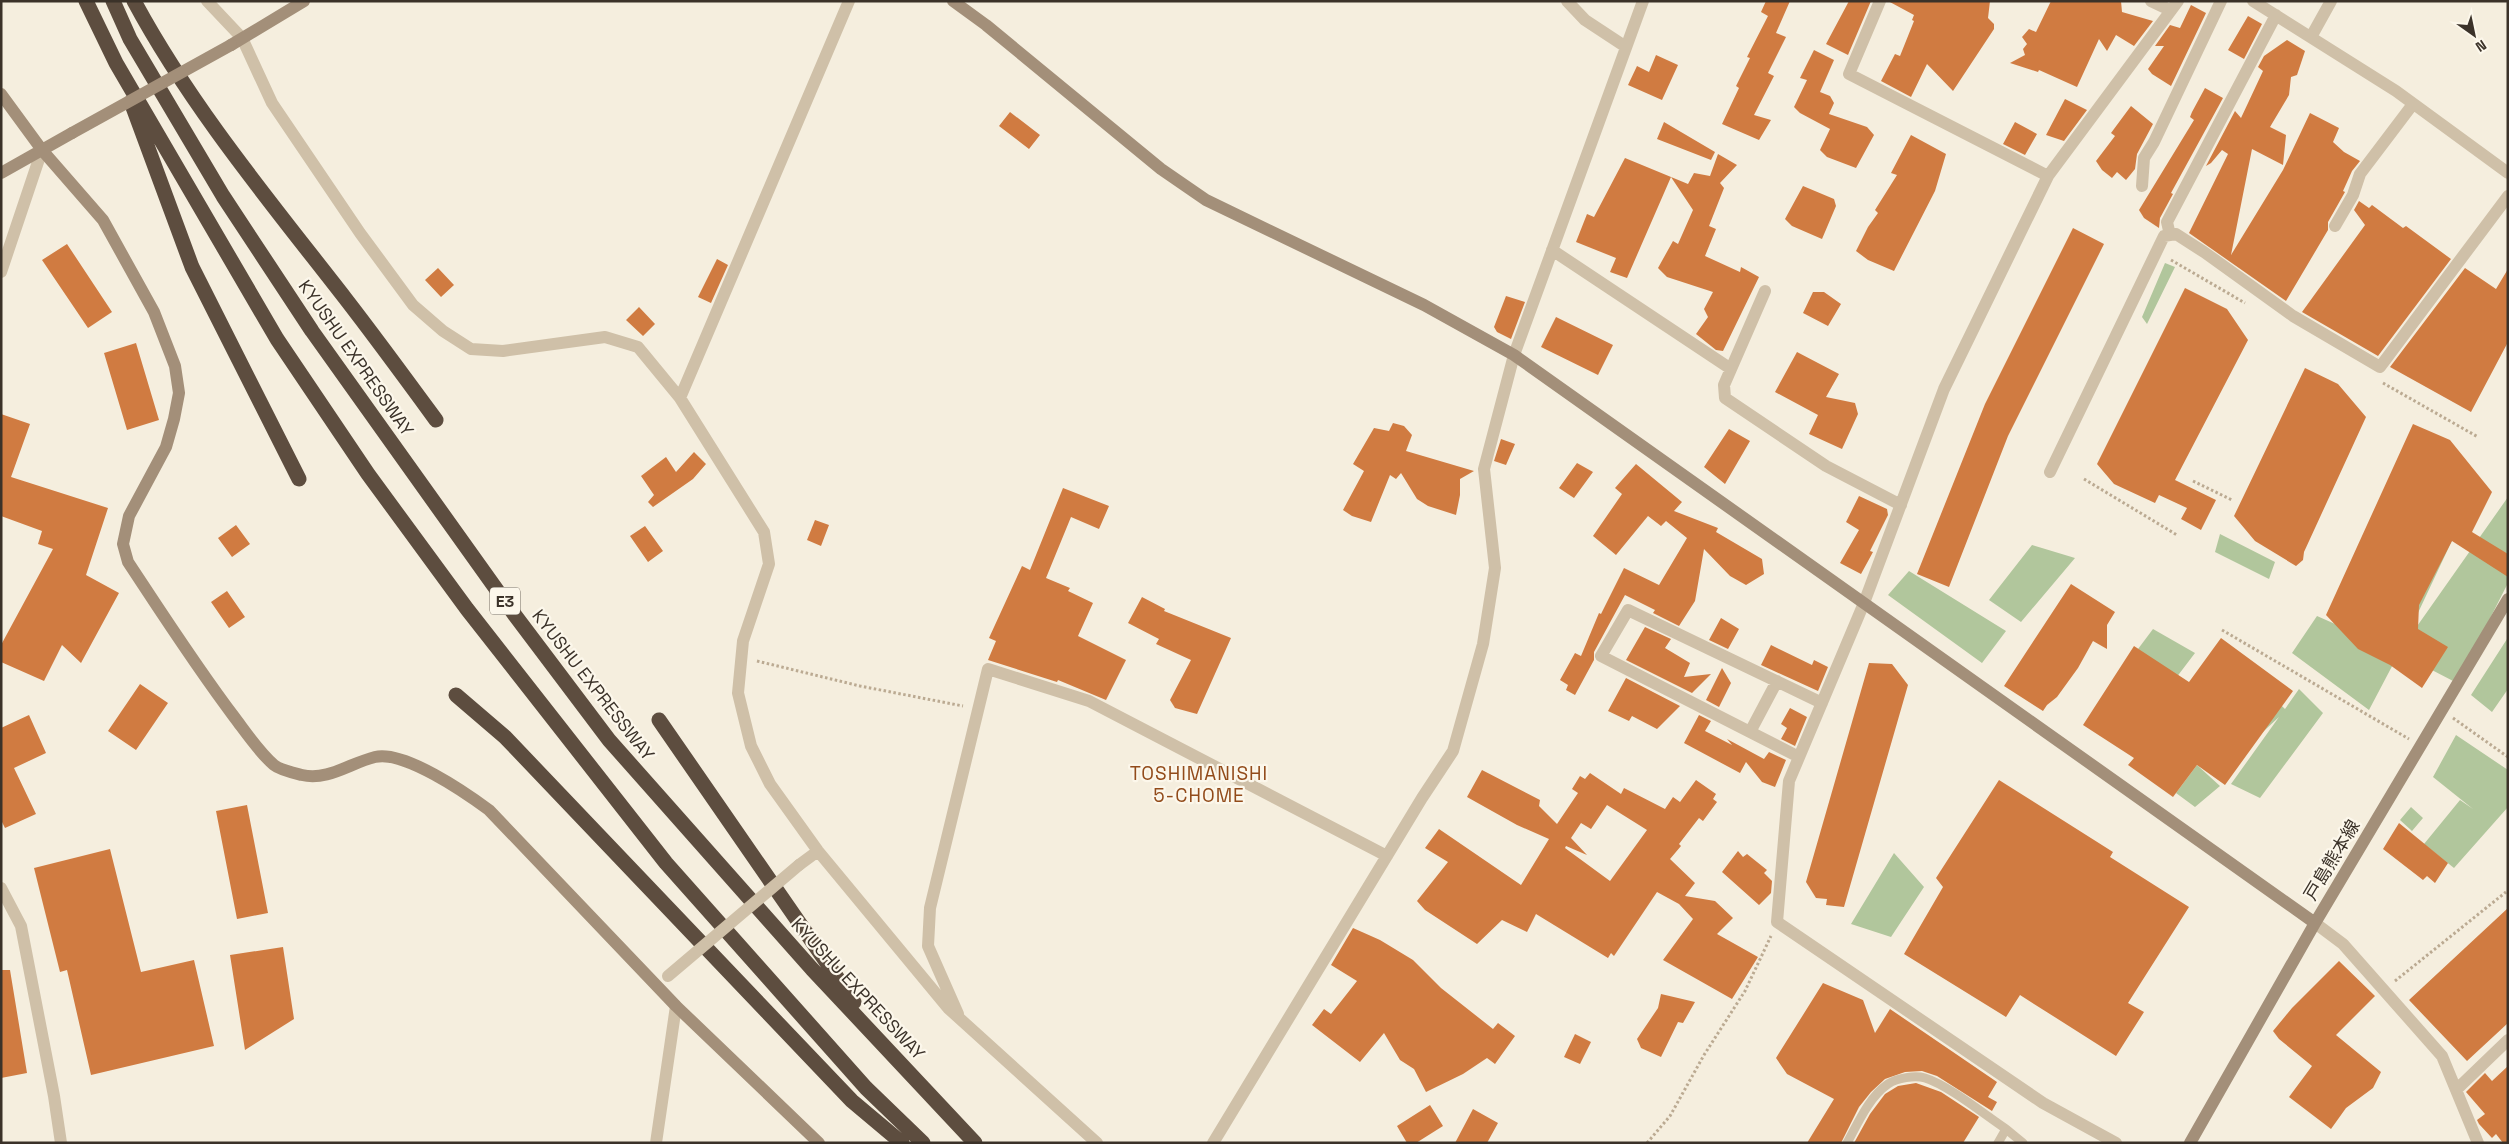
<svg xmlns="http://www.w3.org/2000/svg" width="2509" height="1144" font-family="'Space Grotesk','Noto Sans JP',sans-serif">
<rect width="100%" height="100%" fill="#f5eede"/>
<path fill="#b1c69c" d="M2165,263l10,4 -28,57 -5,-7z
M2480,481l-79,168 107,-152v86l-51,100 -58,-30 -30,57 -77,-57 25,-37 52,23z
M2220,534l55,28 -6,17 -54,-27z
M2032,545l43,13 -54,64 -32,-22z
M1909,571l97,60 -24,32 -94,-68z
M2153,629l42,24 -19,25 -38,-29z
M2507,639l1,50 -16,23 -21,-17z
M2231,657l54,52 14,-20 24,24 -63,85 -29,-14 48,-67 -53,49z
M2456,735l52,35v37l-54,61 -30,-24 36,-44 13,9 -40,-32z
M2197,765l23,21 -25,21 -19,-14z
M2411,807l12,11 -11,13 -12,-11z
M1894,853l30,34 -33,50 -40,-13z"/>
<path fill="#d07b41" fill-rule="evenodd" d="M1766,1h24l-14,32 10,4 -18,36 6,3 -20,39 17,5 -12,20 -37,-16 17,-36 -3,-2 14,-28 -3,-1 21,-41 -7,-4z
M1849,1h22l-23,54 -22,-11z
M1888,1h102l-2,17 6,6v5l-41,62 -26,-27 -16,33 -30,-16 14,-27 5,2 14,-35 -2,-1 2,-5z
M2051,1h70l1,11 31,9 -19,25 -18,-11 -9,16 -8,-12 -22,48 -38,-17 -1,2 -28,-9 15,-8 -2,-6 4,-5 -5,-7 7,-8 7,3z
M2191,5l15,8 -35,73 -19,-12 -4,-5 16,-23h-9l15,-21 10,3z
M2248,16l14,8 -18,35 -16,-9z
M2287,40l18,11 -8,24 -6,2 -2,18 -19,32 16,8 -3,30 -31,-16 -21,106 52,-85 27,-57 29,15 -6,14 11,10 16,9 -8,10 -9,20 2,1 -17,30v8l-42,71 -97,-68 39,-79 -6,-4 -11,13 -5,3 29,-55 6,7 22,-47 -5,-4 6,-11z
M1814,50l20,10 -14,32 10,4 4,7 -5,11 38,13 7,8 -18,33 -29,-11 -7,-7 10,-21 -30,-16 -6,-6 13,-27 -7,-2z
M1656,55l22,10 -16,35 -34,-15 9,-19 12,6z
M2205,88l18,10 -52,95 2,1 -13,24 -1,10 -15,-10 -5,-8 55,-90 -4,-3 2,-5z
M2065,99l22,11 -23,31 -18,-6z
M2131,106l22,18 -16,30 -2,15 -9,11 -9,-8 -5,6 -10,-8 -6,-9 19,-25 -4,-3z
M1010,112l30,23 -11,14 -30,-23z
M1664,122l51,30 -4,8 -54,-21z
M2015,122l22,12 -12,21 -22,-11z
M1911,135l35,19 -11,37 -41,80 -26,-11 -12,-9 12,-24 10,-14 -3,-3 22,-35 -6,-2z
M1718,154l19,11 -17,18 4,5 -15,38 7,3 -11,27 35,16 1,-5 18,10 -36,74 -7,-1 -20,-16 12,-17 -4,-8 9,-17 -46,-15 -9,-9 15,-27 5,3 15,-34 -22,-33 -44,101 -17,-6 6,-14 -40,-16 11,-28 7,3 31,-59 63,26 6,-11 16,3z
M1803,186l31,13 2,7 -14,33 -30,-13 -7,-7z
M2359,201l10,7 3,-3 31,23 3,-2 45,33 -73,97 -76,-44 63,-87 -11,-15z
M2073,228l31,16 -96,192 -59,151 -32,-13 68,-170z
M67,244l45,68 -24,16 -46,-68z
M717,259l11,6 -17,38 -13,-6z
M438,268l16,17 -13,12 -16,-17z
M2465,268l31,21 12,-20v73l-37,70 -81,-45z
M2185,288l42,21 21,31 -73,140 41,20 -15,30 -20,-11 6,-11 -28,-13 -4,8 -41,-19 -17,-20z
M1813,292h11l17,12 -13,22 -25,-13z
M1506,296l19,6 -14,37 -14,-7 -3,-5z
M639,307l16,17 -12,12 -17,-16z
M1556,317l57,28 -15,30 -57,-28z
M136,343l23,77 -32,10 -23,-77z
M1797,352l42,22 -13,23 29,6 3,11 -16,35 -33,-15 9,-19 -43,-23z
M2305,368l33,16 28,33 -62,135 -1,8 -7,6 -41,-25 -21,-25z
M1,414l29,10 -19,53 97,31 -22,67 33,18 -38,70 -19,-18 -18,36 -43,-19v-17l52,-96 -15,-5 4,-13 -41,-15z
M1393,423l11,3 8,9 -6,16 68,20 -14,8v16l-4,20 -28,-9 -11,-7 -16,-26 -5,6 -6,-4 -19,47 -19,-6 -9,-6 21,-39 -11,-7 21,-36 15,3z
M2413,424l37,16 42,52 -20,40 36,22v23l-56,-36 -33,64 -1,24 30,18 -26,41 -32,-23 -32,-16 -32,-34z
M1729,429l21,12 -25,43 -21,-17z
M1501,439l14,5 -9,21 -12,-4z
M694,452l12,12 -13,15 -40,28 -5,-5 6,-7 -13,-19 25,-19 10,15z
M1577,463l16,9 -19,26 -15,-10z
M1636,464l46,38 -8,9 44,17 -2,4 46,27 2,15 -18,11 -16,-9 -26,-27 -9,52 -16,25 -26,-13 2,-3 -30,-15 -31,57v8l-19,35 -9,-5 2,-5 -8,-5 15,-27 6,3 18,-43 2,1 23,-46 35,17 28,-47 -21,-17 -5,5 -13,-10 -32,39 -23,-19 29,-42 -7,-6z
M1063,488l46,18 -10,23 -28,-12 -25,61 24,10 -2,3 25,12 -15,33 48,24 -20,40 -48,-20 -1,2 -69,-22 8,-19 -7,-3 33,-72 8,4z
M1859,496l28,13 1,6 -18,36 3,1 -12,22 -21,-11 19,-33 -13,-8z
M815,520l14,5 -8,21 -14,-6z
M236,525l14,19 -18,13 -14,-19z
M645,526l18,25 -15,11 -18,-26z
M2071,584l44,28 -8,13v24l-14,-8 -15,27 -21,29 -10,8 -4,6 -39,-25z
M227,591l18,26 -16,11 -18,-26z
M1142,597l23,12 -1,2 67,27 -34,76 -22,-6 -5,-8 21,-40 -35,-16 3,-5 -31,-16z
M1721,618l18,11 -11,20 -19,-9z
M1645,627l26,12 -6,9 25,15 -6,14 27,-3 -19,19 -66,-33z
M2221,638l72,53 -68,94 -28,-20 -24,32 -45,-32 6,-7 -51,-33 51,-79 55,36z
M1771,645l41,20 2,-5 14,7 -10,24 -57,-26z
M1869,663l23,1 16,21 -64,222 -18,-2 1,-6 -11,-1 -10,-16z
M1722,668l9,15 -12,24 -13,-7z
M1626,678l54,28 -23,23 -25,-13 -3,5 -21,-10z
M140,684l28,19 -32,47 -28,-19z
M1790,708l17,9 -12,29 -14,-7 6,-11 -6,-4z
M29,715l17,38 -32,15 22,46 -31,14 -4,-8v-92z
M1699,715l12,6 -6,10 27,14 -5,-6 37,20 5,-7 17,8 -11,27 -13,-5 -16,-20 -6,11 -56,-30z
M1482,770l58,30 -1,6 18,18 21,-31 -6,-4 8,-13 5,3 5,-6 31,21 3,-6 41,21 8,-12 7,5 16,-22 20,14 -3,5 4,3 -14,19 -4,-3 -20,26 2,2 -11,13 25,24 -10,13 30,5 18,17 -16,16 41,23 -26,42 -69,-39 30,-41 -14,-15 -22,-12 -43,64 -3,-3 -3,5 -72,-44 -9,18 -25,-12 -25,24 -52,-34 -8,-9 31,-39 -23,-14 14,-19 82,56 28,-46 -32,-14 -50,-28zM1607,805l40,25 -37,51 -45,-33 1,-2 21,9 -16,-17 10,-15 10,6z
M1999,780l114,72 -3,5 79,50 -61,96 16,9 -28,44 -96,-61 -14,22 -102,-63 39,-67 -7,-9z
M247,805l21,108 -31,6 -21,-108z
M2399,823l49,40 -13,20 -8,-7 -4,4 -40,-31z
M110,849l31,123 53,-12 20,86 -123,29 -24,-105 -7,2 -26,-104z
M1738,851l5,6 4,-3 20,16 -3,3 8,8 -1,12 -12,12 -37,-33z
M2508,908v115l-41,38 -58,-61z
M1353,928l27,12 33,20 28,28 52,41 5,-6 17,13 -20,28 -8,-6 -24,16 -37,18 -12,-23 -14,-9 -16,-27 -24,29 -48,-37 12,-16 7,5 26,-33 -26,-16z
M283,947l11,72 -49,31 -15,-95z
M2339,961l36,35 -39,39 45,37 -8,16 -27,20 -15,21 -42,-32 23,-31 -33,-27 -6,-8 19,-23z
M1,970h9l17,103 -26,5z
M1823,983l40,17 12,33 15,-24 107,73 -9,15 9,5 -5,9 -55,-35 -15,-5 -17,1 -20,7 -14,13 -12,15 -18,36h-34l27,-44 -47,-25 -11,-16z
M1661,994l34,8 -12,21 -5,-1 -17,35 -20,-9 -4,-9 21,-31z
M1575,1034l16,8 -11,22 -16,-7z
M2508,1066v77h-5l-7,-9 -4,4 -13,-14 -2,-4 8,-6 -19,-22 19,-19 7,8z
M1916,1083l25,9 38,25 -16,26h-109l16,-29 15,-20 13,-8z
M1430,1105l13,21 -27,17h-9l-10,-17z
M1473,1109l25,14 -11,20h-32z"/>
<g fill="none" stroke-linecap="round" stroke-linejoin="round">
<path stroke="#bbaa92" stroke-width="3" stroke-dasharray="2.5 2.5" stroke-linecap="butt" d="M2171,260l74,43
M2383,383l95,54
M2084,479l93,56
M2193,481l39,19
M2222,630l187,109
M757,661l103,25 103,20
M2453,718l55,39
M2395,981l111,-89
M1647,1143l23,-27 34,-61 41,-64 26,-55"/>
<path stroke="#cfc0a8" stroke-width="9" d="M2006,1129l17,14
M1847,1143c11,-20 22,-46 41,-59 9,-6 27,-9 37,-6 23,7 60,37 81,51l-8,14"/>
<path stroke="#cfc0a8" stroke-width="12" d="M207,1l35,37 30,65 88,130 53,72 30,26 28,18 32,2 102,-14 33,10 42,51 84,134 5,32 -26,77 -5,52 13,53 19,38 48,67 130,157 149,135
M1567,1l18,19 41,27
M1880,1l-31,73 199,102
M2151,1l19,9
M2253,1l143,90 112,82
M2311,37l20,-36
M2142,186l2,-28 10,-16 67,-141
M2335,226l18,-31 7,-21 53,-70
M2170,235l-3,-13 109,-207
M1552,250l179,119
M1,272l41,-122
M1765,291l-41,94 1,13 101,68 75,39
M680,398l169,-397
M2050,472l114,-236 12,-2 28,18 89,64 87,51 128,-171
M1750,732l27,-51
M1799,757l-198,-101 27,-46 194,93
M799,865l19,-14
M1,888l20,38 33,170 7,47
M2315,923l28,21 99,112 36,87
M958,1014l-30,-68 2,-38 58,-239 101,32 298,155
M2456,1090l52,-50
M656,1143l20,-137
M1213,1143l209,-345 31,-47 30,-107 12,-76 -11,-99 30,-114 129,-354
M2116,1143l-73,-40 -266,-181 12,-141 75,-178 80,-214 104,-213 130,-175"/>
<path stroke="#a38f79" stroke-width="12" d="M953,1l33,24 175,144 45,31 218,105 90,50 801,568
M231,45l73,-44
M1,94l41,56 61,70 51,92 21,54 4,27 -5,26 -8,28 -37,69 -6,28 5,18c35,53 69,106 107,156 12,16 24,34 39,47 6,5 20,8 28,10 26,6 48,-12 73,-18 29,-7 91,36 114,53l187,196 143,137
M1,173l71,-40
M2190,1143l125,-220 193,-324"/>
<path stroke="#5d4d3f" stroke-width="15" d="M86,1l30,62 161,276 91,135 99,135 199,254 200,225 57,55
M113,1l17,38 93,157 89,135 202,283 95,126 203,229 163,174
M134,1c57,106 138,203 211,297 31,40 61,81 91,122
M131,102l61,165 107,212
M456,695l49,42 347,364 50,42
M659,720l195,282"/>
<path stroke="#cfc0a8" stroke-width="12" d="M668,976l131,-111"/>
<path stroke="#a38f79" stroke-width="12" d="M72,133l159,-88"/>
</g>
<g text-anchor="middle" stroke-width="4.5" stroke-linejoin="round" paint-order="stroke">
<rect fill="#fcf7eb" stroke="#756d63" stroke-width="1" x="490" y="587.5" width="30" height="27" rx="4"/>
<g font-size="16" font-weight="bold" fill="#3b3229">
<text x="505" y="607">E3</text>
</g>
<g font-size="18" fill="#3b3229" stroke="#fcf7eb">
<text transform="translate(356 358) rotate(55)" y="6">KYUSHU EXPRESSWAY</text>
<text transform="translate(593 685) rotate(52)" y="6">KYUSHU EXPRESSWAY</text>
<text transform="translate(2332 860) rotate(-59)" y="6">戸島熊本線</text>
<text transform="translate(858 989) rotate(47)" y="6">KYUSHU EXPRESSWAY</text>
</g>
<g font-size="19" letter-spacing="1" fill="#924b1a" stroke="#fcf7eb">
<text x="1199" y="780">TOSHIMANISHI<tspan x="1199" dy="22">5-CHOME</tspan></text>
</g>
</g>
<rect width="2509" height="1144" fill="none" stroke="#3b3229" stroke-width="5"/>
<g transform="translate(2474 35) rotate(147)" stroke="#fcf7eb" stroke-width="4" paint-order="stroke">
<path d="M0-4L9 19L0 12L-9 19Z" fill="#3b3229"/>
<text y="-8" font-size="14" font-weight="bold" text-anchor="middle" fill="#3b3229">N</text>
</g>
</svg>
